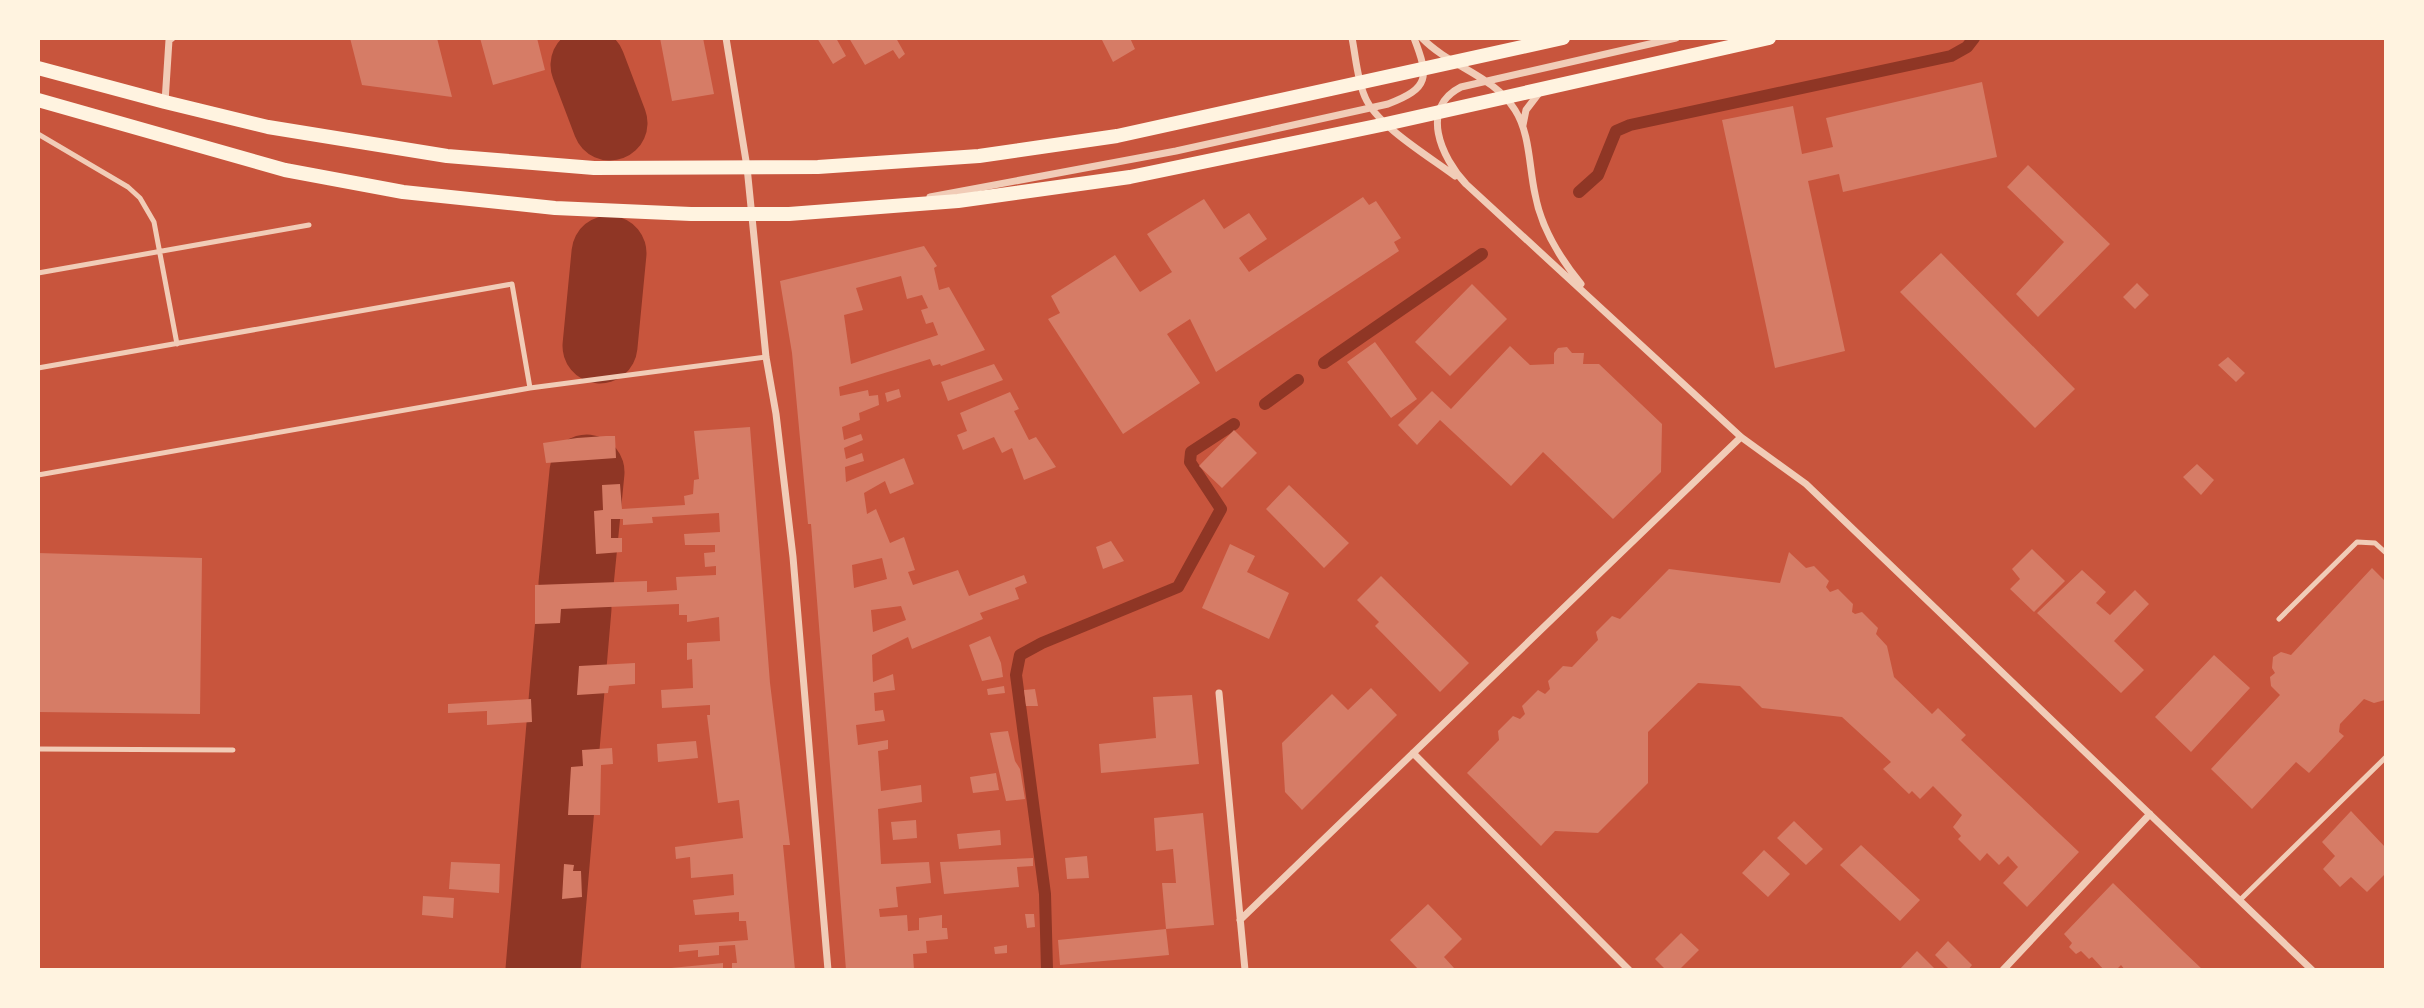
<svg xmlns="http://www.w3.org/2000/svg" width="2424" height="1008" font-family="'DM Sans',sans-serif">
<rect width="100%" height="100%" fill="#c8553d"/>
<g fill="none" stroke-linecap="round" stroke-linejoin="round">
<path stroke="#8f3625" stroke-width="12" d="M1579,192l19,-17 18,-44 14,-6 321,-69 16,-9 7,-9
M1324,363l158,-109
M1265,404l33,-24
M1047,970l-2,-76 -29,-219 4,-20 22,-12 136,-56 43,-78 -31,-47 1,-10 43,-28"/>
<path stroke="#8f3625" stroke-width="75" d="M588,65l22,58
M600,346l9,-93
M576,584l11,-112
M543,970l31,-362"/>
</g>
<path fill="#d67c66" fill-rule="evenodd" d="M350,38h87l15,59 -90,-12z
M480,38h57l8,32 -52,15z
M660,38h43l11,56 -42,7z
M817,38h19l10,18 -13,8z
M849,38h47l9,16 -6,5 -6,-9 -28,15z
M1101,38h29l5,11 -22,13z
M1982,82l15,75 -154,35 -4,-18 -31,7 37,170 -70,17 -53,-248 71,-14 9,48 31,-7 -7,-29z
M2028,165l82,79 -72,73 -22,-23 48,-52 -57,-55z
M1363,197l6,8 7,-4 25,37 -7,4 5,9 -183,121 -26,-53 -23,15 33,49 -77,51 -75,-115 12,-6 -9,-17 64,-41 25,37 32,-20 -25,-38 57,-35 20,30 25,-16 18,26 -28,19 10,14z
M924,246l13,20 -3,2 5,22 10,-3 36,63 -44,16 -1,-2 -7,2 -3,-7 -91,28 1,9 28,-6 1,6 9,-1 1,10 -20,8 1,7 -18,7 2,13 17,-6 2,6 -19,8 2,11 16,-6 2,8 -19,6 1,15 58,-24 10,26 -24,10 -5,-13 -21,12 3,21 9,-5 14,34 14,-6 11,33 -7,2 5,13 45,-15 11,26 55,-21 3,8 -12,5 4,11 -39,14 3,6 -71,30 -4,-12 -36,18 1,27 20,-8 2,16 -21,3 1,18 8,-1 2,11 -29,4 2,20 30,-5v9l-10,2 3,40 40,-6 1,17 -44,7 3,55 48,-2 2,21 -35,4 2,20 -19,2 1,8 27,-2 1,16 11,-1v-12l23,-3v13h5l1,11 -22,2 1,12 -14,1 1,16h-68l-35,-446h-3l-16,-171 -12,-72zM901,276l6,23 15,-4 6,13 -7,2 5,14 7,-2 5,13 -87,29 -7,-49 19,-5 -7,-22zM882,558l5,21 -33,9 -2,-23zM901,606l5,14 -33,12 -2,-22z
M1941,253l134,136 -40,39 -135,-136z
M2137,283l12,12 -14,14 -12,-12z
M1472,284l35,35 -57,57 -35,-34z
M1375,342l42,57 -26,19 -44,-56z
M1510,346l20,19 24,-1v-11l4,-5 9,-1 5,6h12l-1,11h16l63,60 -1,48 -48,47 -70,-67 -32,34 -71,-66 -23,25 -19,-20 34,-34 19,18z
M2228,357l17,16 -9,9 -18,-17z
M994,364l9,16 -55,21 -7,-19z
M899,389l2,8 -14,5 -2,-9z
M1010,392l9,17 -5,2 15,29 7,-3 20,30 -32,13 -12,-32 -10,5 -8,-16 -31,13 -6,-15 10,-4 -7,-18z
M750,427l20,256 20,162h-7l12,125h-63v-7h5l-2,-18 -16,1v9l-21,2v-7l-19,2v-7l69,-5 -2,-19h-7v-9l-44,3 -2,-15 41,-5 -1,-21 -42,4 -1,-21 -14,2 -1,-12 68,-9 -4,-38 -21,3 -11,-88h3v-10l-48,3 -1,-18 32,-2 -1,-29 -5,1v-17l33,-2 -1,-24 -32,5v-7h-8v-11l-94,4 -24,1 -1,14 -25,1v-39l112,-4v11l30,-2 -1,-13 40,-2v-9l-11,1 -1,-14 11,-1v-7h-30l-1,-11 36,-2 -1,-19 -67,4 1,6 -30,2v-6h-12v19h11v14l-26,2 -2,-43 9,-1 -1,-25 18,-1 2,25 63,-4 -1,-9 9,-2 1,-14 5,-1 -5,-48z
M1234,430l23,23 -35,35 -23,-22z
M606,436h9l1,22 -70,5 -3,-20 34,-5z
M2197,464l17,16 -13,15 -18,-18z
M1289,485l60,58 -25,25 -58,-59z
M1111,541l13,20 -21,8 -7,-22z
M1230,544l25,12 -8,16 42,21 -20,46 -67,-31z
M2032,549l33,32 -31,31 -24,-23 10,-10 -8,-10z
M1789,552l17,16 8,-2 15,15 -3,6 4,5 8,-3 15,15 -1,8 3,2 7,-2 16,16 -2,6 11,12 7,31 38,37 6,-6 28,27 -5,5 118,112 -52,55 -24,-24 15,-16 -10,-11 -9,9 -12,-12 -7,8 -22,-22 3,-3 -8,-9 9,-12 -29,-29 -13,13 -8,-8 -3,3 -26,-25 8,-7 -49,-45 -80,-9 -22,-22 -42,-3 -50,49v51l-50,50 -43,-2 -14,15 -74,-73 32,-33 -1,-9 15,-15 7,3 5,-5 -3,-8 16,-16 7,4 5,-5 -2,-8 15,-15 9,1 26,-27 -2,-8 16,-16 8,3 49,-50 111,14z
M38,553l164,5 -2,156 -162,-2z
M2372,568l13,13v119l-11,3 -10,-4 -24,25 -1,8 5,4 -35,37 -13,-11 -44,47 -41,-40 69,-74 -9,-9 -1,-9 5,-4 -3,-5 1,-11 8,-5 10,3z
M2082,570l24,22 -10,11 14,12 25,-25 14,14 -35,37 30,29 -23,23 -84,-80z
M1381,576l88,87 -29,29 -65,-66 4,-4 -22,-22z
M990,636l11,27 2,14 -21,4 -13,-36z
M2214,655l36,33 -59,64 -36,-35z
M635,663v21l-26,2 -1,7 -31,2 2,-29z
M1004,686l1,7 -17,2 -1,-6z
M1371,688l26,27 -95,95 -17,-18 -3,-49 50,-49 16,16z
M1035,689l3,17h-12l-2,-16z
M1192,695l7,69 -98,9 -2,-29 57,-6 -3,-41z
M531,699l1,23 -45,3v-14l-39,2v-9z
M1008,731l7,30 5,8 5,30 -19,2 -16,-68z
M696,741l2,17 -40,4 -1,-18z
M612,748l1,16 -12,1 -1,50h-32l3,-48 12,-1 -1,-16z
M996,773l3,17 -26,3 -3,-16z
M2351,811l34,36v27l-18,18 -16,-15 -11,10 -17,-18 12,-13 -13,-14z
M1203,813l11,112 -48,4 -4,-46h14l-3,-34 -17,2 -2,-33z
M916,820l1,18 -24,2 -2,-18z
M1794,821l29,28 -17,16 -29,-27z
M1000,830l1,15 -42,4 -2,-15z
M1861,845l59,55 -20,21 -60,-56z
M1764,850l26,24 -22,23 -26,-24z
M1087,856l2,22 -22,1 -2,-21z
M1033,858v8l-16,1 2,20 -75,7 -4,-32z
M451,862l49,2 -1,29 -50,-4z
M564,864l10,1 -1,6h8l1,26 -20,2z
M2113,883l71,69 19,18h-78l-4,-5 -5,5h-12l-12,-13 -3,2 -8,-8 -5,3 -7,-7 3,-4 -8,-9z
M423,896l31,2 -1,20 -31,-3z
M1428,904l34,35 -18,18 10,11 -1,2h-34l-29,-30z
M1025,914h9l1,13 -8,1z
M1166,929l3,26 -109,10 -2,-25z
M1681,933l18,17 -20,20h-13l-11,-11z
M1948,941l24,24 -4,5h-18l-15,-15z
M1007,945v8l-12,1 -1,-7z
M1917,951l19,19h-37z
M723,963v7h-52v-2z"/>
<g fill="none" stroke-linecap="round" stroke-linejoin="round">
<path stroke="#f1ccb7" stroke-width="5" d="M38,134l90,53 12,11 14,24 23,122
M38,273l271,-48
M38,368l474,-84 18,104
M38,475l492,-87 236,-31
M2279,619l78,-77 18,1 11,10
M38,749l195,1
M2240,900l146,-143"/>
<path stroke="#f1ccb7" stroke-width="7" d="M726,38l21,129 19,190 10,57 17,143 35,413
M1352,38c4,20 5,41 13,59 12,29 65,60 90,79
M1422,38c28,29 71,37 93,72 15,23 14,57 20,84 6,34 24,63 46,90
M1676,38l-215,49c-42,21 -20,70 5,97l275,253 65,47 506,486
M165,102l4,-62 3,-2
M1523,125l3,-15 13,-17
M930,197l246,-46 212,-47c42,-16 41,-27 26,-66
M1219,693l26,277
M1413,753l216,217
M1240,920l501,-483
M2003,970l147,-156"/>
<path stroke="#fff3e0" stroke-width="14" d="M38,68l127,34 103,25 179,29 147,12 224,-1 161,-11 138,-20 446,-98
M38,100l247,70 118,22 152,16 136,6h98l169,-13 172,-24 256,-53 383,-86"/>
</g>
<rect width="2424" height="1008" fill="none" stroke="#fff3e0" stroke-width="80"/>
</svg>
